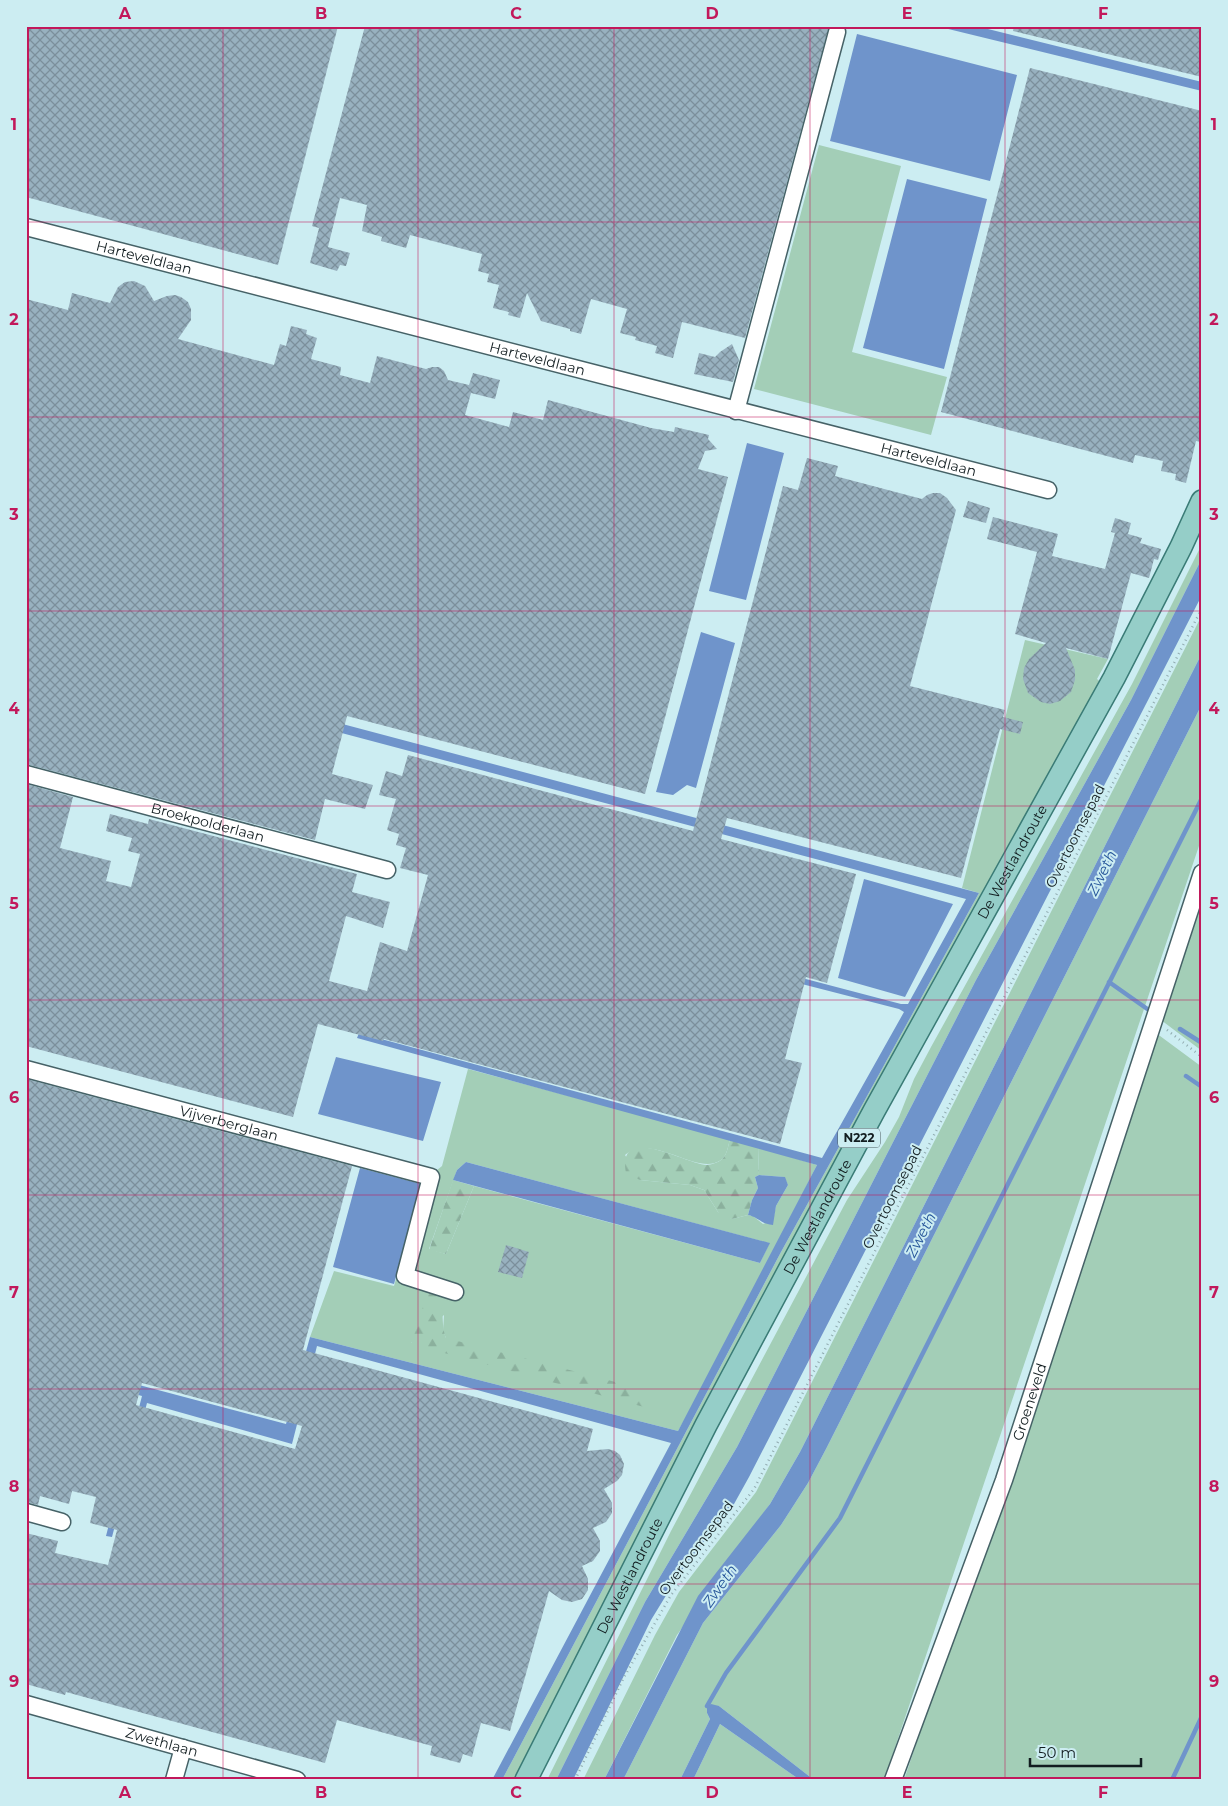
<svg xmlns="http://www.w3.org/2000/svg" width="1228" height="1806" font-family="Montserrat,sans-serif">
<defs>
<pattern id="forest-firs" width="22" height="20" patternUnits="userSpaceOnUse" patternTransform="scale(1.25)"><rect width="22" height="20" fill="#a3ceb7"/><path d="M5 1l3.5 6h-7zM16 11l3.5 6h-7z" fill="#8bb09d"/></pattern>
<pattern id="building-cross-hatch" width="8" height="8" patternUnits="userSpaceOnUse" patternTransform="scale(1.25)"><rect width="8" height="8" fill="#98b1bf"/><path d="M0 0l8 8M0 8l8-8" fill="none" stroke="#7b8f9b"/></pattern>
</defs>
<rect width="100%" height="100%" fill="#ccedf2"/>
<path fill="#a3ceb7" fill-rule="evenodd" d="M819,145l82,21 -49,186 95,25 -16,58 -177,-46z
M1202,544v14l-71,142 -155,280 -239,467 -92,155 -89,178h-9l124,-249 176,-331 38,-58 14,-25 15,-38 17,-32 201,-363z
M1202,615v38l-402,799 -30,52 -93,131 -73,145h-21l72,-145 24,-43 77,-100z
M1025,640l83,19 -11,20 6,5 -583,1096h-18l279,-528 198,-359 -17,-5z
M1202,704v133l-318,943h-70l-95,-74 -12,7 3,6 -30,61h-57l80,-157 78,-98 27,-42 18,-34z
M1202,899v152l-41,-31z
M1156,1033l46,34v713h-298z
M468,1069l262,70c-2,7 -3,17 -9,21 -24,17 -68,-28 -96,-5l15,25 50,5 14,5 14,22 14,7 16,-4 5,1 10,8 10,-4 3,-14 12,-21 -4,-8 -25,-2 -1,-28 59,18 -94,188 -45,78 -368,-94 24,-66 60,15 31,-106 17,-14zM466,1162l303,81v1l-9,19 -286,-77 -28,68 -17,-5 28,-79zM444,1315l-1,16 3,7 -35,5z
M720,1724l80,56h-107z"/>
<path fill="url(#forest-firs)" d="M730,1139l28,8 1,28 -4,2 3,11 -6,12 -4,15 -16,4 -8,-1 -6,-6 -14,-22 -14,-5 -50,-5 -14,-7c-10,-52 61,-8 81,-8 3,0 12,-3 14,-5 6,-4 7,-14 9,-21z
M453,1180l21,6 -28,68 -17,-4z
M428,1291l9,2c9,17 3,29 9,45l200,52 2,13 -4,4 -233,-63z"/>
<path fill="#6f94cb" d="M936,26h40l226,56v9z
M857,34l160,41 -27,106 -160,-40z
M907,179l80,20 -43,170 -81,-21z
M747,443l37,10 -38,147 -37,-9z
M1202,558v37l-453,882 -15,27 -53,67 -30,49 -78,160h-17l89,-178 92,-155 239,-467 155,-280z
M701,632l34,11 -39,145 -9,-3 -14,10 -17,-3z
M26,640l953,253 -198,359 -279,528h-10l179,-337 -354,-97 -25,98 -145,-41 -35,134 -6,-1 36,-140 -116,-31v-10l260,69 24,-87 368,94 139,-266 -460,-127 2,-5 463,125 82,-146 -5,-3 -442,-114 1,-7 443,116h7l58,-105 -940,-250z
M1202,653v51l-376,745 -18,34 -27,42 -78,98 -80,157h-19l94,-184 72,-92 30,-52z
M864,879l89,25 -48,93 -67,-19z
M336,1057l105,25 -18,59 -105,-27z
M466,1162l304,81 -10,20 -307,-83 4,-10z
M360,1168l61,16 -27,100 -61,-17z
M759,1175l26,2 3,8 -12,21 -3,19c-12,-1 -15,-8 -25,-10l4,-15 6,-12 -3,-11z
M711,1704l8,2 95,74h-14l-80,-56 -27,56h-13l30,-61 -3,-6v-7z"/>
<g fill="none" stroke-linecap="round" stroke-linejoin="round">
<path stroke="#6f94cb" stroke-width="4.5" d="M1109,982l44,31
M1180,1029l22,14
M1186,1076l16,11
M707,1706l19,-33 114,-155 362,-720
M1172,1780l30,-64"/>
</g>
<path fill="url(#building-cross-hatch)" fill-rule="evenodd" d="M26,26h312l-60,239 -252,-68z
M365,26h464l-84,312 -63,-16 -9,36 -18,-5 2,-7 -22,-6 1,-3 -16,-4 7,-24 -36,-10 -10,35 -11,-3v-2l-29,-8 -14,-28 -7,25 -12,-3 1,-3 -16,-4 6,-23 -12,-3 2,-8 -11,-3 4,-17 -72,-19 -4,13 -25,-7 1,-4 -20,-6 5,-26 -27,-7 -12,49 22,6 -4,13 -6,-1 -3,6 -27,-8 9,-35 -7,-2z
M1014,26h188v51l-189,-46z
M1030,68l172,43v331l-6,-1 -10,42 -11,-3 1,-6 -15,-3 2,-10 -28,-6 -2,8 -192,-51z
M134,281l11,5 9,15 13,-5 8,-1 6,2 7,5 3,7v11l-13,19 96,26 6,-21 6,2 5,-20 16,4 -1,4 11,4 -6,21 30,8 -1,8 30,8 7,-27 49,13 6,-2h7l5,4 4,9 21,5 4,-12 27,7 -5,19 -24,-6 -6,22 44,12 4,-15 30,8 5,-20 103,28 23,4 1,-5 34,8 -1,4 9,10 -12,2 -7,18 30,8 -83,317 -298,-78 -15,58 41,11 -8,24 -40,-10 -10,41 -289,-76v-465l42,11 4,-17 38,10 8,-16 7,-5z
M732,344l7,16 -6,22 -39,-8 5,-21 16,4 5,-5z
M807,458l31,8 -3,10 87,23 5,-4 6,-2h7l7,5 9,12 -46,176 95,24 -2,7 20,5 -3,12 -20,-5 -39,149 -234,-60 -6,21 135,35 -29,109 -21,-6 -21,82 17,4 -22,81 -396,-105 -1,2 -65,-17 -25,93 -267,-71v-262l47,13 -13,51 51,13 -5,20 25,6 9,-33 -12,-3 4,-13 -26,-7 4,-17 38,10 1,-5 208,55 -5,18 38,10 -7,26 -37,-12 -17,65 38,10 13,-49 27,9 21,-76 -28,-7 6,-20 -10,-3 3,-11 -12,-4 9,-31 -17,-4 7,-24 16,5 6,-21 285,76 90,-345 15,4z
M968,501l22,7 -4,15 -23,-6z
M993,517l65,17 -6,22 53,13 10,-36 -4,-1 4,-14 16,5 -3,11 14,4 -2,5 21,6 -3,11 -4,-1 -5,19 -18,-5 -23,86 -42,-11 9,22v10l-4,12 -11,9 -10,3 -9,-2 -13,-9 -5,-14 1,-11 5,-9 17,-16 -31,-9 22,-82 -50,-13z
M26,1079l326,87 -49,184 290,79 -6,22 21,-2 7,2 5,4 4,9 -2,11 -5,6 -13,8 8,14v10l-6,9 -13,6 7,13v10l-7,10 -11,5 6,13v11l-6,9 -10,3 -10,-2 -13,-9 -39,140 -29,-8 -9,34 -9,-3 -3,9 -30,-8 2,-9 -95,-26 -12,43 -259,-71 -1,3 -39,-11v-151l32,8 -3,12 53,12 9,-35 -27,-7 6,-26 -24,-6 -3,13 -29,-8 -2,9 -12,-3zM142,1383l160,43 -7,23 -159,-44z
M506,1245l23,7 -7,26 -24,-6z"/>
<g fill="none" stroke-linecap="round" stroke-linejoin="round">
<g stroke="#466267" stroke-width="19">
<g id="minor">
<path id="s1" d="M26,227l1022,263"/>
<path d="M736,411l101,-379"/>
<path id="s2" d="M26,774l361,96"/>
<path id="s3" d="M26,1069l405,108 -26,99 50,16"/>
<path d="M26,1512l36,10"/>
<path id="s4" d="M26,1704l271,76"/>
<path d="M174,1780l9,-32"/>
<path id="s5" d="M893,1780l111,-300 198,-607"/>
</g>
</g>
<g stroke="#3a7b76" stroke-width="24">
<g id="major">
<path id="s6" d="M526,1780l180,-355 168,-314 240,-433 67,-131 21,-46"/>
</g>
</g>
<path stroke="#91abb0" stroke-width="2.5" stroke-dasharray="1 4" stroke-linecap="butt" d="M1167,1030l35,27
M575,1780l48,-101 48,-84 83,-106 448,-881"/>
<use href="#minor" stroke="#fff" stroke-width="16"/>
<use href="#major" stroke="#95cec8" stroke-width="21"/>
</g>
<path fill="none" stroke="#c2185b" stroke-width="1" stroke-opacity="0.55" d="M223,26v1754M418,26v1754M614,26v1754M810,26v1754M1005,26v1754M26,222h1176M26,417h1176M26,611h1176M26,806h1176M26,1000h1176M26,1195h1176M26,1389h1176M26,1584h1176"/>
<g text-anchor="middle" stroke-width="4" stroke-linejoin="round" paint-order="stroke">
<rect fill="#ccedf2" stroke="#4a5b5f" stroke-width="1" x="838" y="1128.5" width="42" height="19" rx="4"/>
<g font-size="12" font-weight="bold" fill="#121d20">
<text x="859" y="1142">N222</text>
</g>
<g font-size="14" fill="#121d20" stroke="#ccedf2">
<text dy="5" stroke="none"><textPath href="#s1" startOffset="122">Harteveldlaan</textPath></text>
<text dy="5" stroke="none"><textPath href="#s1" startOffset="528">Harteveldlaan</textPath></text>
<text dy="5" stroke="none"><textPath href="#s1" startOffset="932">Harteveldlaan</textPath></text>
<text dy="5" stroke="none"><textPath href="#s2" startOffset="188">Broekpolderlaan</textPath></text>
<text transform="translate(1075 836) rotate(-63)" y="5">Overtoomsepad</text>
<text dy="5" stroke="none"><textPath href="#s6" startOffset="1039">De Westlandroute</textPath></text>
<text dy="5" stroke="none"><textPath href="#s3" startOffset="210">Vijverberglaan</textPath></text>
<text transform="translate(892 1197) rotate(-63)" y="5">Overtoomsepad</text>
<text dy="5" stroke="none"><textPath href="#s6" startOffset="634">De Westlandroute</textPath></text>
<text dy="5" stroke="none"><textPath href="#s5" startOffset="402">Groeneveld</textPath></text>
<text transform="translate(696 1548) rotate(-53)" y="5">Overtoomsepad</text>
<text dy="5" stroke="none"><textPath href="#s6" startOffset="229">De Westlandroute</textPath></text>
<text dy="5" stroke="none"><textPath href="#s4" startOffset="141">Zwethlaan</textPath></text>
</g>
<g font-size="15" font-style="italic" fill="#27569a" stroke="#ccedf2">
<text transform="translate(1102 873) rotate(-64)" y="5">Zweth</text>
<text transform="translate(921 1235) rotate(-63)" y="5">Zweth</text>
<text transform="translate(720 1586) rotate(-55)" y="5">Zweth</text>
</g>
</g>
<rect width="1228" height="1806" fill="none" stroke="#ccedf2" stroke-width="55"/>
<path d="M1030 1758v8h111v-8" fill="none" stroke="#121d20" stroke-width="2.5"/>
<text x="1038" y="1758" font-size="15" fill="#121d20" stroke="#ccedf2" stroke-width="4" paint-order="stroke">50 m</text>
<rect x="28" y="28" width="1172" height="1750" fill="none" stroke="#c2185b" stroke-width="2"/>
<g font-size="16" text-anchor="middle" font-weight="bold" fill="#c2185b">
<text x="125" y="19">A</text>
<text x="321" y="19">B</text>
<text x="516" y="19">C</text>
<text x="712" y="19">D</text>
<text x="907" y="19">E</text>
<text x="1103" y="19">F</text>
<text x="14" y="130">1</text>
<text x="1214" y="130">1</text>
<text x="14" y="325">2</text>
<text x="1214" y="325">2</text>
<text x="14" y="520">3</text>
<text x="1214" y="520">3</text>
<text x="14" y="714">4</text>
<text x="1214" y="714">4</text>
<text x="14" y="909">5</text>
<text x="1214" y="909">5</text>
<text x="14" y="1103">6</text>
<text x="1214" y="1103">6</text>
<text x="14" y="1298">7</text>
<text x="1214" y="1298">7</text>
<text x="14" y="1492">8</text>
<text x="1214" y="1492">8</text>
<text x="14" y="1687">9</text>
<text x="1214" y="1687">9</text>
<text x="125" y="1798">A</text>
<text x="321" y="1798">B</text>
<text x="516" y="1798">C</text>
<text x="712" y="1798">D</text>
<text x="907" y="1798">E</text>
<text x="1103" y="1798">F</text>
</g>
</svg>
